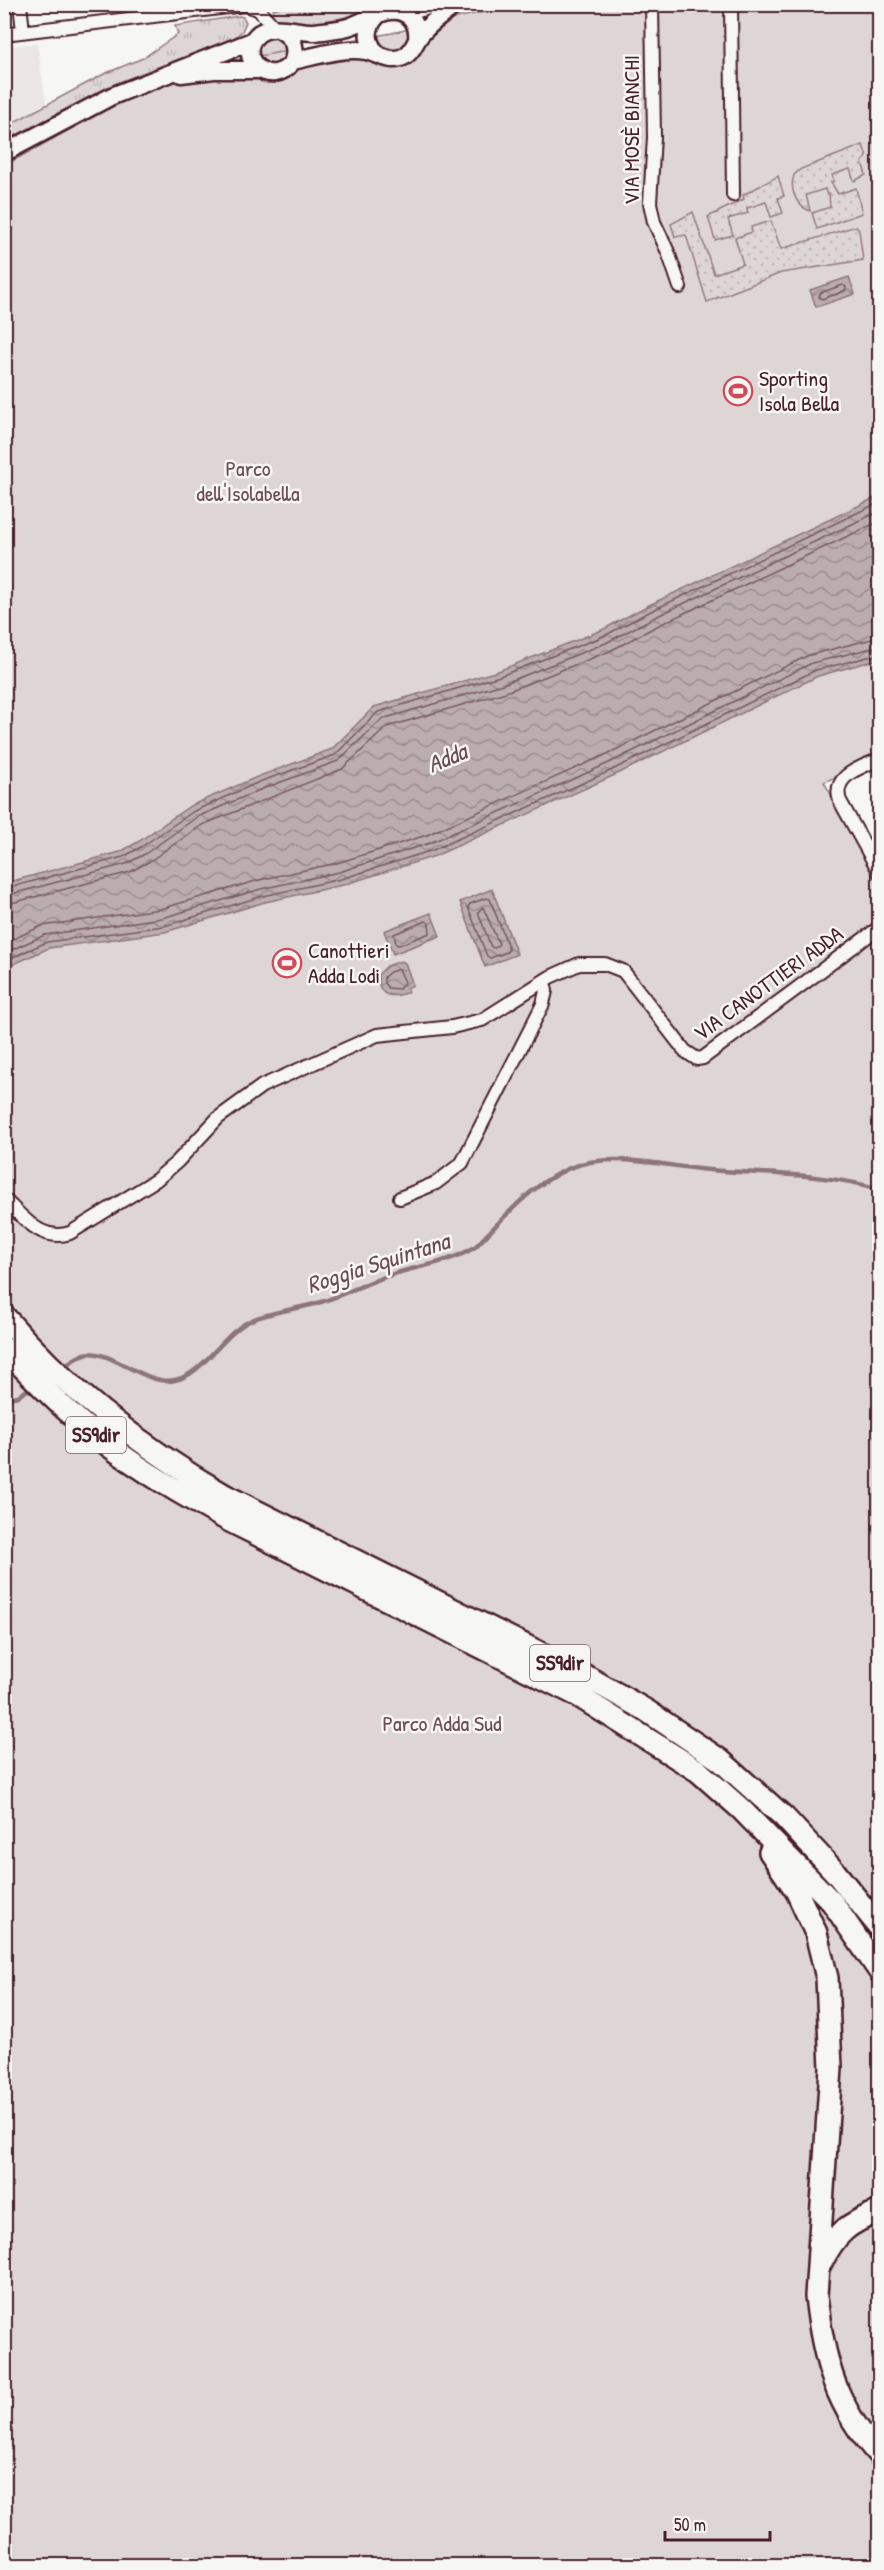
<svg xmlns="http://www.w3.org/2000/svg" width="884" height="2570" font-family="'Patrick Hand',sans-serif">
<defs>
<pattern id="grass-tufts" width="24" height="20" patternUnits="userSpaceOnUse" patternTransform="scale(1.5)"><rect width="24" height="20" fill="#ddd6d5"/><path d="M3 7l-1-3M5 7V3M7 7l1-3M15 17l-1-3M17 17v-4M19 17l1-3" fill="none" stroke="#bfb7b7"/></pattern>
<pattern id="garden-dots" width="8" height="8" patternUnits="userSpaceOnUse" patternTransform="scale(1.5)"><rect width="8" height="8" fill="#ddd6d5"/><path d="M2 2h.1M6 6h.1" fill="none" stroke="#bfb7b7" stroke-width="1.8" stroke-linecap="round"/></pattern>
<pattern id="water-waves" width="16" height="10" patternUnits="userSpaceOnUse" patternTransform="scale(1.5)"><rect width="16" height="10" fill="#bbadae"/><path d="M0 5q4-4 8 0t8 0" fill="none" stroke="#9a8c8e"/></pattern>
</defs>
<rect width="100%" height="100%" fill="#f6f6f2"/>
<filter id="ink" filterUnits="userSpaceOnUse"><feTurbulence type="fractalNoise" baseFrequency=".0167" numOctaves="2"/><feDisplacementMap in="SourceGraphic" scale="12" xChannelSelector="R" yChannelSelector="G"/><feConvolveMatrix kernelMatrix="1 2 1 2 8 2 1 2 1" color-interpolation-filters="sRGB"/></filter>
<g filter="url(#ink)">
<path fill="#e9e6e3" d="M37,43l9,60 -41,24v-80z"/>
<path fill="url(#grass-tufts)" stroke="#947a80" stroke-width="1.5" d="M290,5h7l3,3 21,-3h61c-8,4 -17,11 -26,14 -21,6 -66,12 -84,-2l1,-8z
M239,16l4,1 3,5 -4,9 -8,7 -120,46 -109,57v-14l99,-53 39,-16 35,-24 -3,-8z
M271,35l11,3 7,14 -32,7 1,-16z"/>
<path fill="#ddd6d5" stroke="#947a80" stroke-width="1.5" d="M513,5h366v752l-55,25 56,98 -1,1685h-874v-2400l101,-55 54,-25 75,-25 157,-27z"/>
<path fill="url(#garden-dots)" stroke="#947a80" stroke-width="1.5" d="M863,145l4,12 -5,5 4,13 -12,6 -4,-12 -18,6 2,6 -3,1 7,12 18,-6 6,25 -45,16 -5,-16 18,-6 -1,-13 -2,1 -2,-6 -19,6 4,16c-14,-5 -21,-22 -16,-36l7,-6z
M778,176l6,20 -6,2 5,15 -12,4 -5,-15 -19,6 1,5 -20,6 5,16 -18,5 -7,-23 36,-18 -1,-4z
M693,212l21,62 29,-10 -8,-26 17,-6 -1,-5 20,-6 10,28 75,-23 3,4 4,30 -82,13 -74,29 -21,-67 -11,2 -4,-13z"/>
<path fill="url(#water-waves)" stroke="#8e747a" stroke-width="1.5" d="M849,277l6,17 -39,13 -6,-17z
M879,496v163l-61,17 -203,99 -180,81 -92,29 -78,17 -100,30 -116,16 -44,20v-85l115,-31 18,-10 52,-36 67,-29 75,-28 42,-42 124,-36 104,-41 43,-23z
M492,889l25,65 -32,13 -25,-65z
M431,913l9,23 -47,18 -9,-23z
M401,961l4,2 8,22 -6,3 2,4c-19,7 -31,5 -31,-17l9,-9z"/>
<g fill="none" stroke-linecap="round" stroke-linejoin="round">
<path stroke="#77585f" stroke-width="1.5" d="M843,285l3,2 -1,4 -23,8 -3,-2 1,-4z
M4,889l119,-32 18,-10 53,-36 65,-29 76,-27 43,-43 122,-36 104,-40 43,-23 233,-111
M4,896l122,-32 19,-10 52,-37 65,-28 76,-28 44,-42 121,-35 103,-41 45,-24 229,-108
M486,898l4,1 19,50 -2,3 -17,6 -3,-2 -19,-49 2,-3z
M4,905l126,-33 20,-11 52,-36 140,-56 45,-42 119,-35 104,-41 45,-24 225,-106
M483,907l16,37 -4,4 -4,-1 -13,-35z
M426,921l3,2 1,10 -31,12 -3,-1 -2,-10z
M4,943l38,-17 118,-17 99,-29 78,-17 90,-28 178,-80 204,-100 71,-18
M4,953l41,-18 117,-17 99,-29 78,-17 91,-29 179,-80 203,-100 68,-17
M4,961l43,-19 117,-16 99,-30 78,-17 92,-29 179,-80 204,-100 64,-16
M399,969l6,13 -6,7 -11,-1 -4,-5v-6l6,-5z"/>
<path stroke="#8e747a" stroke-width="4.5" d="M61,1368c8,-5 15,-11 24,-14 23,-7 61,33 90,26 31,-7 48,-49 79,-61 21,-8 45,-10 67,-17 26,-8 50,-22 76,-29 27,-8 54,-11 78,-26 31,-31 62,-70 106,-83 36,-10 82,1 118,5 60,6 122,3 181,20
M4,1399l14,-3 16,-10"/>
<g stroke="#4a1f2b" stroke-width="16">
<path id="street" d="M20,4l3,27
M652,4l2,133 -4,66 4,19 14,30 12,35
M731,4l2,191
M4,34l241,-29 13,4 18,20
M880,759c-18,8 -49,16 -40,42l40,72
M400,1198l36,-15 26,-20 81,-159 3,-13 -2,-9
M4,1199c20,19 37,43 66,34l86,-53 21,-18 41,-44 44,-32 115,-51 75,-8 30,-7 68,-43 29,-13h26l18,7 62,80 12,8 6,-1 177,-131"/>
</g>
<g stroke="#4a1f2b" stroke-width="21">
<path id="secondary" d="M398,11l16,-1 21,-6
M377,16c-12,12 -11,28 2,39
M280,30c13,7 17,17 13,31 -23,31 -59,-4 -36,-26 13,-13 41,-2 58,-3 12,-2 24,-2 36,-6 18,-6 43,-26 60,-8 5,6 7,13 6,21
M293,61c23,-5 50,-14 73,-10 14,3 25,13 39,5 8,-5 9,-12 14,-19 9,-13 25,-23 38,-33
M181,74l33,-4h46
M4,153l108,-57 140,-55"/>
</g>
<g stroke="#4a1f2b" stroke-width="26">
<path id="highway" d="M4,1316c62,74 139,132 222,180l356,178 65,37 73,49 64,57 51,55 45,56
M4,1348c32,33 64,66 100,94 39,30 81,54 124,78l349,175 121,76 43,38 91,93 48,70
M770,1852l27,40 19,41 11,45 4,90 -15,228c7,63 20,112 64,160
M821,2263c15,-30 27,-40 59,-52"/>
</g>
<use href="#street" stroke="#f6f6f2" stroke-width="12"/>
<use href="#secondary" stroke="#f6f6f2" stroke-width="16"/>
<use href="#highway" stroke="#f6f6f2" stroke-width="21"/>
</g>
</g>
<defs>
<g id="stadium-ring" transform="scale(1.5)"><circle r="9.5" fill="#f6f6f2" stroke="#d1495b" stroke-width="1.5"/><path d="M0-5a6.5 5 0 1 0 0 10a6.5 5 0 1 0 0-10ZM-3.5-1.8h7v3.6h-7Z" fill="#d1495b"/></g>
</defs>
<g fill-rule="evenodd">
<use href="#stadium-ring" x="738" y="391"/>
<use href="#stadium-ring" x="287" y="963"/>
</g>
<g text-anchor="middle" stroke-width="5" stroke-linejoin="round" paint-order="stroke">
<g fill="#f6f6f2" stroke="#7e6067" stroke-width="1.5">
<rect x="66" y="1417" width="60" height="36" rx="4.5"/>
<rect x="530" y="1645" width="60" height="36" rx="4.5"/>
</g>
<g font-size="21" font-weight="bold" fill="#4a1f2b">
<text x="96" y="1442">SS9dir</text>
<text x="560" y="1670">SS9dir</text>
</g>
<g font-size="22" fill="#4a1f2b" stroke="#f6f6f2">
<text transform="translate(631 130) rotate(-90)" y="8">VIA MOSÈ BIANCHI</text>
<text transform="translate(768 983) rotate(-36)" y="8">VIA CANOTTIERI ADDA</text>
</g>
<g font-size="22" fill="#4a1f2b" stroke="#f6f6f2" text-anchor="start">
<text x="759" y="386">Sporting<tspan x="759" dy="25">Isola Bella</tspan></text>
<text x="308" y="958">Canottieri<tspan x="308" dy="25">Adda Lodi</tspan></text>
</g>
<g font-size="22" fill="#6f4d56" stroke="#f6f6f2">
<text x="248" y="476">Parco<tspan x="248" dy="25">dell'Isolabella</tspan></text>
<text x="442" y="1731">Parco Adda Sud</text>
</g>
<g font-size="24" font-style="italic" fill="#6c4a52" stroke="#f6f6f2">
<text transform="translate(447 758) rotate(-23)" y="8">Adda</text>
<text transform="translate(378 1263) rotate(-18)" y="8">Roggia Squintana</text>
</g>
</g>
<rect width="884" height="2570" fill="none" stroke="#f6f6f2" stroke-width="24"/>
<rect x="12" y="12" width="860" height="2546" fill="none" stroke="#4a1f2b" stroke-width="2" filter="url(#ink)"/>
<path d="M665 2531v9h105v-9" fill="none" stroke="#4a1f2b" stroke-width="3"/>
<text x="674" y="2531" font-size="18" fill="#4a1f2b" stroke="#f6f6f2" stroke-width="4.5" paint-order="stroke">50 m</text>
</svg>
